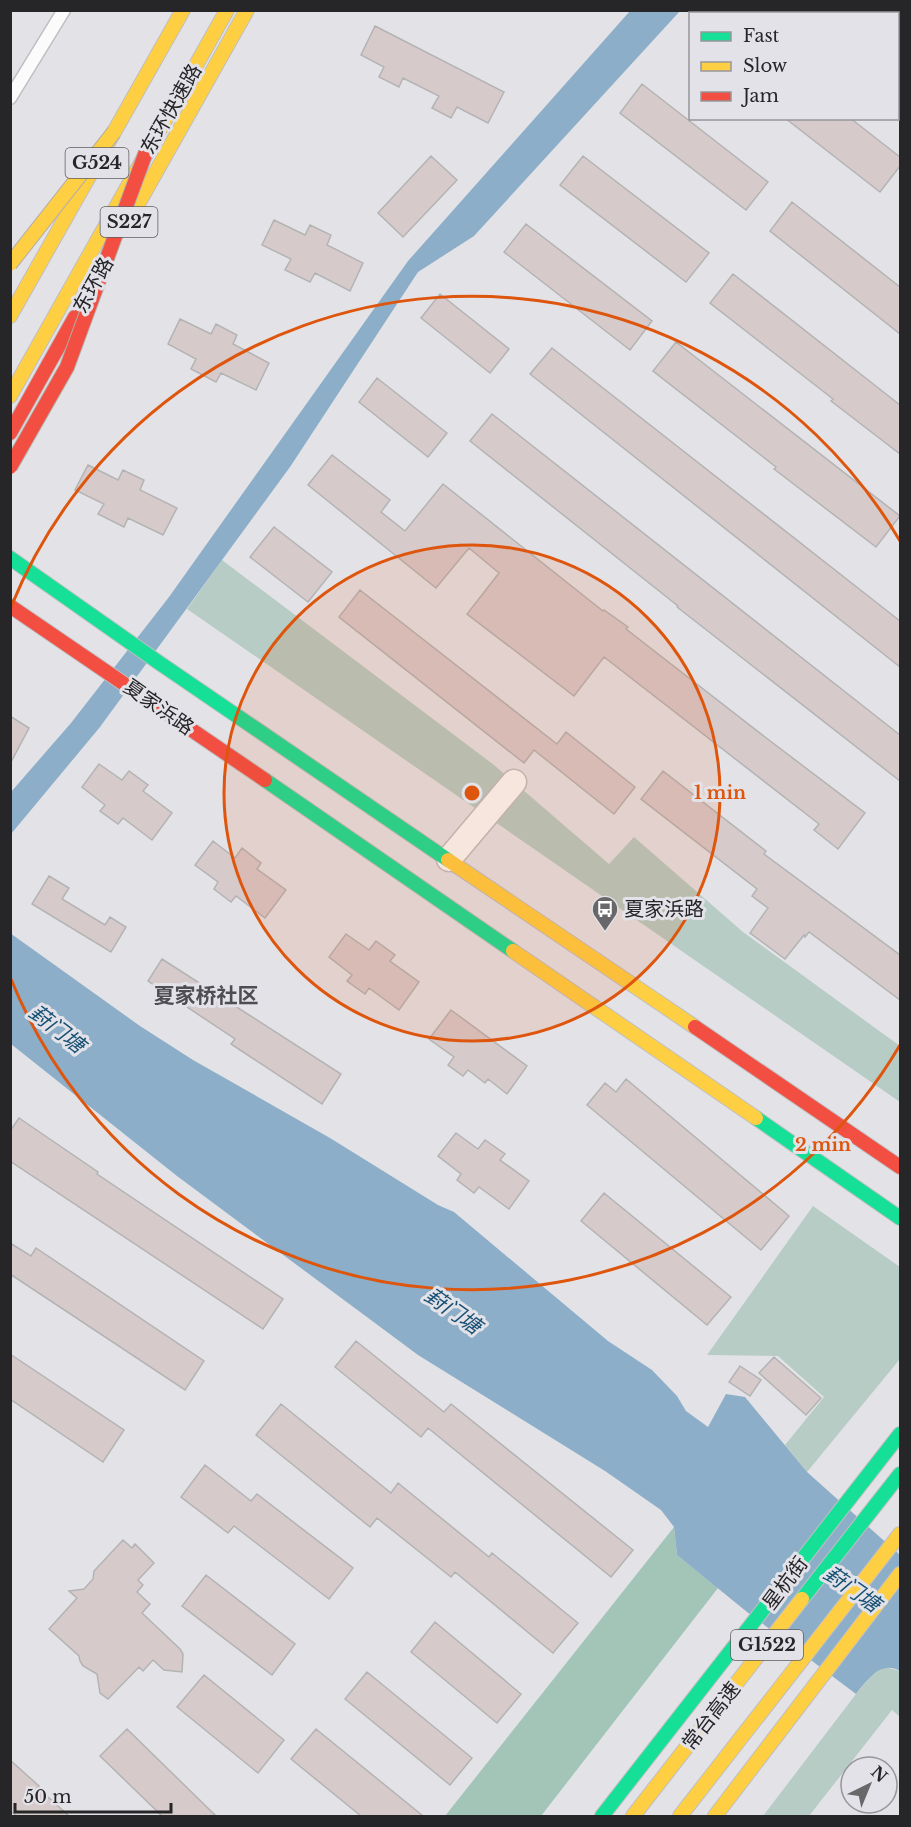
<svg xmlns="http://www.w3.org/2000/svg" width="911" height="1827" font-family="'Libre Baskerville','Noto Sans SC',serif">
<rect width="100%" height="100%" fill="#e3e3e7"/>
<path fill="#b6ccc4" d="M222,560l272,205 115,99 25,-27 109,95 157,114v56l-713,-493z
M813,1206l87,61v92l-93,113 -22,-27 39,-48 -46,-41 -71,-1z
M883,1668h6l11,3v46l-8,-7 -83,106h-46l93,-122 17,-20z"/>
<path fill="#a3c5b8" d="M674,1527l3,28 41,33 -177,228h-96z"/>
<path fill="#8caec8" d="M630,11h50l-206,225 -56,36 -128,195 -190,260 -89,107v-42l60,-69 98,-126 239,-336z
M10,933l130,93 53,34 137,78 108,67 16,7 154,129 44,29 25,26 9,15 22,16 18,-33 19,3 62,75 93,83v116c-20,-11 -32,9 -44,23l-109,-82 -70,-57 -3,-28 -13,-17 -56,-39 -187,-116 -241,-179 -166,-132z"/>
<path fill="#d6cacb" stroke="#b4b3b4" stroke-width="1.5" d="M375,26l129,66 -16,31 -31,-16 -6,11 -19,-10 7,-12 -36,-18 -4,9 -20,-10 5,-10 -23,-12z
M642,84l126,98 -22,28 -126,-97z
M785,118h65l50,39v9l-20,26z
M431,156l26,24 -54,57 -25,-24z
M583,156l126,97 -23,29 -126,-97z
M792,202l108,85v47l-130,-103z
M274,220l31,15 5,-10 21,10 -4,10 36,18 -13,28 -35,-18 -5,9 -25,-12 6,-11 -29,-14z
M526,224l126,97 -22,29 -126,-98z
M733,274l167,131v49l-69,-53 2,-2 -123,-96z
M440,294l69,55 -19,24 -69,-55z
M180,319l31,15 5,-10 21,11 -4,9 36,19 -13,27 -35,-17 -5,9 -25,-13 5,-10 -28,-15z
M676,342l224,174 -24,31 -102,-78 2,-2 -123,-96z
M552,348l348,273v46l-370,-293z
M377,378l70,55 -19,24 -69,-55z
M492,414l408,321v46l-223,-174 1,-1 -208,-165z
M332,455l58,45 -9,12 24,19 38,-47 160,127 1,-1 24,17 -2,2 139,108 100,76 -27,36 -24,-19 5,-6 -215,-167 -30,39 -107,-82 32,-41 -30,-25 -33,40 -128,-103z
M88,465l30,15 5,-10 21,10 -4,10 37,18 -14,27 -35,-17 -4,9 -26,-13 6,-10 -29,-14z
M274,527l58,45 -24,30 -58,-45z
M360,590l197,154 9,-12 69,55 -21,27 -80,-64 -10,13 -185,-146z
M10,716l19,12 -19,36z
M99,764l23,16 7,-9 19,14 -5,6 29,22 -20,27 -29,-22 -5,6 -18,-13 5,-6 -23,-18z
M663,771l103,80 -2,3 136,101v45l-91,-68 -4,5 -1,-2 -19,24 -35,-26 18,-25 -16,-12 5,-7 -116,-90z
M213,841l22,17 7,-10 19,15 -4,6 29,21 -21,28 -29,-22 -5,6 -17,-13 4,-7 -23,-17z
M49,876l20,12 -7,11 43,26 5,-8 16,10 -15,25 -79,-48z
M346,934l23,16 7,-9 19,14 -5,6 29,21 -20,28 -30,-22 -4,6 -18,-13 5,-6 -23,-18z
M162,959l179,115 -19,30 -91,-60 4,-5 -87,-58z
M451,1010l76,56 -20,28 -19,-15 -3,4 -17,-13 -5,6 -15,-11 6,-8 -25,-18z
M626,1079l163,137 -28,34 -174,-145 18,-22 11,9z
M19,1118l79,54 -1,2 186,125 -20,30 -253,-168v-30z
M456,1133l22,16 7,-9 20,14 -5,6 29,21 -20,28 -30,-22 -5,6 -17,-13 4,-6 -23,-18z
M604,1193l127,104 -24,28 -126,-104z
M10,1243l21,13 5,-8 168,113 -19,29 -175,-116z
M356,1341l88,71 7,-8 182,146 -22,27 -183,-149 -7,9 -86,-70z
M10,1354l114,76 -21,32 -93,-63z
M774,1357l47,41 -15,17 -47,-42z
M740,1366l21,14 -11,16 -21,-14z
M281,1404l110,89 7,-10 91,74 3,-4 86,70 -25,30 -98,-81 -4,5 -74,-59 -7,9 -114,-92z
M205,1465l46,36 6,-7 96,74 -24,31 -95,-73 -6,7 -47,-36z
M123,1540l9,8 3,-4 19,19 -16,17 5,5 -6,7 13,12 -8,9 38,36 3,5 -1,18 -18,-2 -11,-10 -10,11 -4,-4 -31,32 -8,-6 -3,-19 -14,-8 -3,-5 -1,-5 -30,-27 28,-31 -8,-7 15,-2 9,-10 1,-8z
M206,1575l89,69 -23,31 -90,-69z
M435,1622l86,72 -24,29 -86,-71z
M367,1672l105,86 -22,27 -105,-86z
M204,1675l80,65 -26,33 -81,-66z
M127,1729l89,87h-54l-62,-60z
M316,1729l107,87h-62l-70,-57z
M10,1760l29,26 -1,2 31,28h-52l-7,-5z"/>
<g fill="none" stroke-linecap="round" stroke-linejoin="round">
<g stroke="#bfbfc2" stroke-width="15">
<path id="lane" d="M10,98l54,-88"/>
</g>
<g stroke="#bfbfc2" stroke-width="27">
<path id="street" d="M449,859l65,-77"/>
</g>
<g stroke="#bfbfc2" stroke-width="16">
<path id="fast" d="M10,558l148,104 290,198
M265,780l248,171
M756,1118l144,100
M802,1599l98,-125
M602,1816l298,-382"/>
</g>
<g stroke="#bfbfc2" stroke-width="16">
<path id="slow" d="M134,211l113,-201
M10,316l173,-306
M10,396l217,-386
M448,860l247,167
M513,951l243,167
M633,1816l169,-217
M680,1816l220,-282
M715,1816l185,-242"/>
</g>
<g stroke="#bfbfc2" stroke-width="16">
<path id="jam" d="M10,433l65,-116
M10,606l255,174
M695,1027l205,140"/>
</g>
<use href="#lane" stroke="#fbfbfb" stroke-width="12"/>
<use href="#street" stroke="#fbfbfb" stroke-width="24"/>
<use href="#fast" stroke="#16e098" stroke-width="14"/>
<use href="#slow" stroke="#ffcf43" stroke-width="14"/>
<use href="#jam" stroke="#f24e42" stroke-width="14"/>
<g stroke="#b5ada6" stroke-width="16" stroke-linecap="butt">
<path id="slow-bridge" d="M10,264l104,-132"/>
</g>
<g stroke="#b5ada6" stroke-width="16" stroke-linecap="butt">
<path id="jam-bridge" d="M10,467l57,-100 79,-215"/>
</g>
<use href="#slow-bridge" stroke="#ffcf43" stroke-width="14"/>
<use href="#jam-bridge" stroke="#f24e42" stroke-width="14"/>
</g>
<circle cx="472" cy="793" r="248" fill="#de560d" fill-opacity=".12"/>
<g fill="none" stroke="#de560d" stroke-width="3">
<circle cx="472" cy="793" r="248"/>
<path d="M900 1045A497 497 0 0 1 11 979M11 607A497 497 0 0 1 900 541"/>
</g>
<defs>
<g id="bus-pin" transform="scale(1.35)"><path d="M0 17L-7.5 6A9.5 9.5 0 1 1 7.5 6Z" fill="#68686a" stroke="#e2e2e8"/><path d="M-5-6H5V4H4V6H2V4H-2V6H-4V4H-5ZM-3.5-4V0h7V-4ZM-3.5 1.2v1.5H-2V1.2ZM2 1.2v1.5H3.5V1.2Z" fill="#fff"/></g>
</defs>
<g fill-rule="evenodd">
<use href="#bus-pin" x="605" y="909"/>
</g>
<g text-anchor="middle" stroke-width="6" stroke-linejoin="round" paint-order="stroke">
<g fill="#e2e2e8" stroke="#5e5e61" stroke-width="1.5">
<rect x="65.5" y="148" width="63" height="30" rx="4.5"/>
<rect x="100.5" y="207" width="57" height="30" rx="4.5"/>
<rect x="731" y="1630" width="72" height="30" rx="4.5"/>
</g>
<g font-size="18" font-weight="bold" fill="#262527">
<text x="97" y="169">G524</text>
<text x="129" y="228">S227</text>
<text x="767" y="1651">G1522</text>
</g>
<g font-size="20" fill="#262527" stroke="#e2e2e8">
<text transform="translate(171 109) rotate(-60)" y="7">东环快速路</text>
<text transform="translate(93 285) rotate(-61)" y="7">东环路</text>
<text transform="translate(159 707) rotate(35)" y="7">夏家浜路</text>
<text transform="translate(785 1583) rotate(-53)" y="7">星杭街</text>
<text transform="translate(711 1716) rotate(-52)" y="7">常台高速</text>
</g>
<g font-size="20" fill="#262527" stroke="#e2e2e8" text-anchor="start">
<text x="624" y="916">夏家浜路</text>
</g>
<g font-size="21" font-weight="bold" fill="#4e4d52" stroke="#e2e2e8">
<text x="206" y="1003">夏家桥社区</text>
</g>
<g font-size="21" font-style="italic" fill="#175175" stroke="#e2e2e8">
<text transform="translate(57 1029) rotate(38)" y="7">葑门塘</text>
<text transform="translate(453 1311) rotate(35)" y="7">葑门塘</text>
<text transform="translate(852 1589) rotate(35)" y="7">葑门塘</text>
</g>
</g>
<circle cx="472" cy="793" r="9" fill="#de560d" stroke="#e2e2e8" stroke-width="3"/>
<g font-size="18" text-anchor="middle" font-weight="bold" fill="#de560d" stroke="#e2e2e8" stroke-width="6" stroke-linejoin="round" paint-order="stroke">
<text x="720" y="799">1 min</text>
<text x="823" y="1151">2 min</text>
</g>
<rect width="911" height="1827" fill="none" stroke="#262527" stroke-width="24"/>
<rect x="689" y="12" width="210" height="108" fill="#e2e2e8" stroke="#97969b" stroke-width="1.5"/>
<rect x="701" y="32" width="30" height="9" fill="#16e098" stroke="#97969b" stroke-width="1.5"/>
<text x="743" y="42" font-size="18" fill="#262527">Fast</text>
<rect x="701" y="62" width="30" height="9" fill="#ffcf43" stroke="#97969b" stroke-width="1.5"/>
<text x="743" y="72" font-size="18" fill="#262527">Slow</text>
<rect x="701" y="92" width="30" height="9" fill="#f24e42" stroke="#97969b" stroke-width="1.5"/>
<text x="743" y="102" font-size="18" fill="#262527">Jam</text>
<g transform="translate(869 1785) rotate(43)"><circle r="28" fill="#e2e2e8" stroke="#97969b" stroke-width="1.5"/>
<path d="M0-4.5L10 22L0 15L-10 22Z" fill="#68686a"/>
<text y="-9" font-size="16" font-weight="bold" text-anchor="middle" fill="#262527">N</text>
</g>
<path d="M15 1803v9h156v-9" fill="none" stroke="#262527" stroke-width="3"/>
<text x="24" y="1803" font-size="18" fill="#262527" stroke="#e2e2e8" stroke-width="4.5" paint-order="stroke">50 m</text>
</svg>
